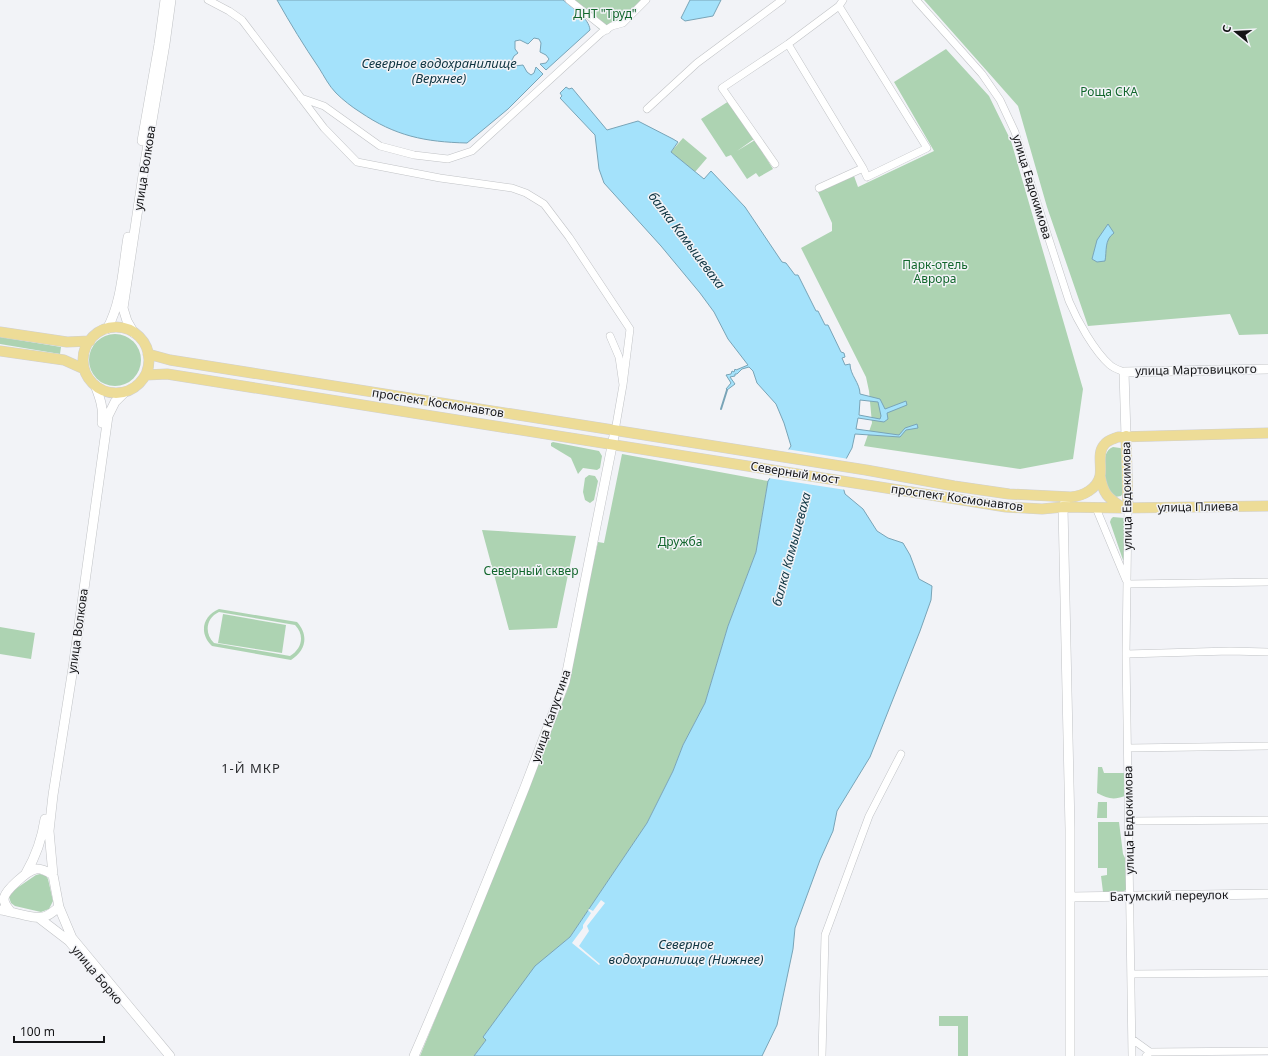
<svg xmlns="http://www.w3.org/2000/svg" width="1268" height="1056" font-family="'Noto Sans',sans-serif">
<rect width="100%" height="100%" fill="#f2f3f7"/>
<path fill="#add3b2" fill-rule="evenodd" d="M568,0h80l-19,20 -27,12 -26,-26z
M924,0h344v334l-29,1 -9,-21 -142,12 -41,-119 -29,-101z
M946,49l43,47 22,45 72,248 -10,70 -53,10 -156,-23 8,-23 -3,-32 -3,-14 -65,-129 31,-17v-8l-14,-31 36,-16 4,11 76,-36 -40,-69z
M729,101l25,38 -17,12 18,-11 18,29 -14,8 -3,-4 -9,6 -16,-24 -5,2 -25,-38z
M683,138l24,20 -12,14 -24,-20z
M89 360a26 26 0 1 1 52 0a26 26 0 1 1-52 0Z
M0,337l61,10 -1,7 -60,-10z
M553,442l46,9 3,5 -2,12 -3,2 -14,-2 -5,6 -7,-16 -20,-12v-3z
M1113,447l7,1 2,1 1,44 -2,3 -6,1 -10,-11c0,-12 -5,-34 8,-39z
M622,454l146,27 -12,71 -28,74 -23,77 -22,42 -10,26 -26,52 -77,114 -35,30 -52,70 3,3 -12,16h-54l37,-90 111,-278 11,-62 19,-84 6,1z
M589,475l6,1 3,5 -4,19 -4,3 -5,-3 -2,-8 2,-14z
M1113,517l11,1v3l2,39h-3l-13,-38 1,-3z
M482,530l94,6 -19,92 -48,2z
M219,609l78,13c12,13 9,29 -6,38l-79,-14c-13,-12 -10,-30 7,-37zM219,612l76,13c10,10 7,24 -5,31l-76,-13c-10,-10 -8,-25 5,-31z
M223,614l63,11 -4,28 -64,-10z
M0,627l35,6 -4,26 -31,-5z
M1098,767h4l2,6h21v23c-11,4 -17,3 -28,-3z
M1098,802h9v16h-10z
M1098,822h21l4,32 4,8 1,26 -5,4h-20l-2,-16 6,-1v-7h-9z
M40,874l6,2 2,3 5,22 -4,8 -8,3 -26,-6 -4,-3 -2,-6 2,-5 25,-17z
M939,1016h29v40h-10v-30h-19z"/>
<path fill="#a4e2fb" stroke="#79a4b7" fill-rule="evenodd" d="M277,0h286c9,7 26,18 27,30l-44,40 -6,-6 6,-1 3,-4 -3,-4 -6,-3 1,-9 -2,-4 -5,-1 -6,6 -8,-4 -5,1v8l3,4 -4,3 -4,8 5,2 8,-1 4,7 4,3 3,-2 2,-6 7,7 -35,35 -41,34c-42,-1 -72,-7 -107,-31 -8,-5 -17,-12 -24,-19 -7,-7 -12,-17 -17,-25 -15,-22 -29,-45 -42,-68z
M690,0h31l-8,16 -28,5 -4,-3z
M566,87l3,2 3,-1 35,42 31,-9 35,18 5,3 -7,10 33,27 7,-8 34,36 37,55 4,1 9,12h3l18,36h2l7,14h3l13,27 3,1 1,4 -3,1 3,7 5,-1c0,11 10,19 10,30l20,5 5,10 21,-8 1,4 -20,8 1,6 -4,3 -26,-4 -2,11 43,6 6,-7 12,-4 1,4 -12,2 -6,7 -45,-3 -3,14 -13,24 6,22 18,15 14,22 11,7 15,5 7,12 9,24 13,7 -1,14 -11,31 -50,126 -33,54 -4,20 -13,29 -25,68 -2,21 -16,76 -15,31h-288l12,-16 -3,-3 52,-71 35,-29 77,-114 26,-52 10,-26 22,-42 23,-77 28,-74 12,-71 23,-35 -7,-23 -8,-19 -19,-21 -4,-12 -4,-4 -7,2 -5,5h-2v2l-5,1 5,7 -8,6 -1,-1 5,-6 -5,-8 5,-1 1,-3 2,1 1,-3 1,1 12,-5 -20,-26 -14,-27 -14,-19 -39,-47 -57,-63 -5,-14 -4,-34 -35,-37 2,-2 -2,-3zM860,400l18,2 3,14 -1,3 -21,-4z
M1108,224l6,9c-10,7 -7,18 -9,28l-8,1 -5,-3 5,-19z"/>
<path fill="#f2f3f7" d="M786,449l63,10 -8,13 5,18 -78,-12z
M601,900l4,3 -18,23 2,5 -10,15 21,18 -1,1 -27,-22 11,-15v-3l8,-12 -3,-3 1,-1 4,2z"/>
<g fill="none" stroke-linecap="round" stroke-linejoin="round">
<path stroke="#79a4b7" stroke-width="2" d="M721,409l6,-19"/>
<g stroke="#c1c3c6" stroke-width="8">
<path id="street" d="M208,0l21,11 13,9 82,108 33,34 83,16 72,10 14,5 18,11 25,33 61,92 -7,56
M569,0l38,30
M916,0l66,74 18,26 15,32 15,49 39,120c8,19 25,50 41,64 3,3 9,5 14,7
M788,44l75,124
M301,98l23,8 56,40 34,9 34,4 24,-8 129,-118 11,-7 11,-3 23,-23
M647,109l50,-46 85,-63
M775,164l-53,-76 66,-44 51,-38 4,-6
M819,188l44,-20 4,9 60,-29 -88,-142
M610,336l9,21 4,28 -8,46
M1096,508l30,72
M1128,508l-2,146 6,402
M1127,584l141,-2
M1126,654l104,-3 38,1
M1128,748l140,-2
M1129,821l139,-1
M1131,974l137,-1
M1132,1039l18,13 -4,4
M1150,1052l118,-1
M822,1056l3,-121 44,-119 32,-62"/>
</g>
<g stroke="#c1c3c6" stroke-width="10">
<path id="secondary" d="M142,141l17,-97 6,-44
M107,329c15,-27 16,-62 21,-92
M134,333l-7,-12 -4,-13 22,-146 20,-118 6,-44
M95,385c5,13 9,24 7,38
M125,392l-10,10 -7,14 -35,252 -20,127 -4,36 4,44 6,32 13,31 98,118
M1126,436l-2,-64 144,-3
M1066,500l-3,7 7,322v227
M26,873c10,-17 16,-34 19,-54
M1070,897l198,-3
M0,910c12,1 37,11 46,6 5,-2 9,-6 13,-9
M10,911c-3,-4 -6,-7 -6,-12 0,-8 24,-29 32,-30 6,-1 12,3 17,6
M39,918l30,23 4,5
M414,1056c39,-89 75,-179 111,-269 13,-35 27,-70 40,-105l50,-251"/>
</g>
<g stroke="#d0d0d1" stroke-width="11">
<path id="primary" d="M83 360a33 33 0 1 1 66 0a33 33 0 1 1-66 0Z
M0,332l67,10 23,-1
M0,351l64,9 20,9
M148,354l22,6 696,110 88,16 55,8 62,3c12,-1 26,-8 29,-21 2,-10 -3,-23 4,-31 3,-5 9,-6 14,-8l150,-4
M146,375l21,-1 839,133 36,2 21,-2 60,1 145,-2
M1126,436l2,72
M1100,476c3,18 8,22 23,32"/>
</g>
<use href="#street" stroke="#fff" stroke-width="7"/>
<use href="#secondary" stroke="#fff" stroke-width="9"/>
<use href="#primary" stroke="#eddc97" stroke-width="10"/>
</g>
<g text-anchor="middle" stroke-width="3" stroke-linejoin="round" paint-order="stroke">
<g font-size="12" fill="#11662c" stroke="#f2f3f7">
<text x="605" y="18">ДНТ "Труд"</text>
<text x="1109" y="96">Роща СКА</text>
<text x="935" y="269">Парк-отель<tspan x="935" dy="14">Аврора</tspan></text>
<text x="680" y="546">Дружба</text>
<text x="531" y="575">Северный сквер</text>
</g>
<g font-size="12" fill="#151517" stroke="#f2f3f7">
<text transform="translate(145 168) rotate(-81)" y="4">улица Волкова</text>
<text transform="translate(1032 187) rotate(73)" y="4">улица Евдокимова</text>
<text transform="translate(1196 370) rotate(-1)" y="4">улица Мартовицкого</text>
<text transform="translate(438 403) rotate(9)" y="4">проспект Космонавтов</text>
<text transform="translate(795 473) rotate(9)" y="4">Северный мост</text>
<text transform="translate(1127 496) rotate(-91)" y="4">улица Евдокимова</text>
<text transform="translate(957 498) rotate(8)" y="4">проспект Космонавтов</text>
<text transform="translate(1198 507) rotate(-1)" y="4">улица Плиева</text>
<text transform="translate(78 631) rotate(-82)" y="4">улица Волкова</text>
<text transform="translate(551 716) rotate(-71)" y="4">улица Капустина</text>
<text transform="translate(1129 820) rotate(-91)" y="4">улица Евдокимова</text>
<text transform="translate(1169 896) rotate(-1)" y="4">Батумский переулок</text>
<text transform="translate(97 975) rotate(50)" y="4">улица Борко</text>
</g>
<g font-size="13" font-style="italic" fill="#0f3542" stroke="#f2f3f7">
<text x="439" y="68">Северное водохранилище<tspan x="439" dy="15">(Верхнее)</tspan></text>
<text transform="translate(687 240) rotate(53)" y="5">балка Камышеваха</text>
<text transform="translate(791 549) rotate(-75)" y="5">балка Камышеваха</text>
<text x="686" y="949">Северное<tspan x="686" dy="15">водохранилище (Нижнее)</tspan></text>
</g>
<g font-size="13" letter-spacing="1" fill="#2b2c2f" stroke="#f2f3f7">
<text x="251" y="773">1-Й МКР</text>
</g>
</g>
<g transform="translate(1236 32) rotate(288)" stroke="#f2f3f7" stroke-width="3" paint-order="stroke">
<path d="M0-3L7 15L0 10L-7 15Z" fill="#151517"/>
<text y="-6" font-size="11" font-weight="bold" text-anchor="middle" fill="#151517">С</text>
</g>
<path d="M14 1036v6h90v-6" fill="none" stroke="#151517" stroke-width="2"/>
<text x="20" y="1036" font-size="12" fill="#151517" stroke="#f2f3f7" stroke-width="3" paint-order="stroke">100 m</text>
</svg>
